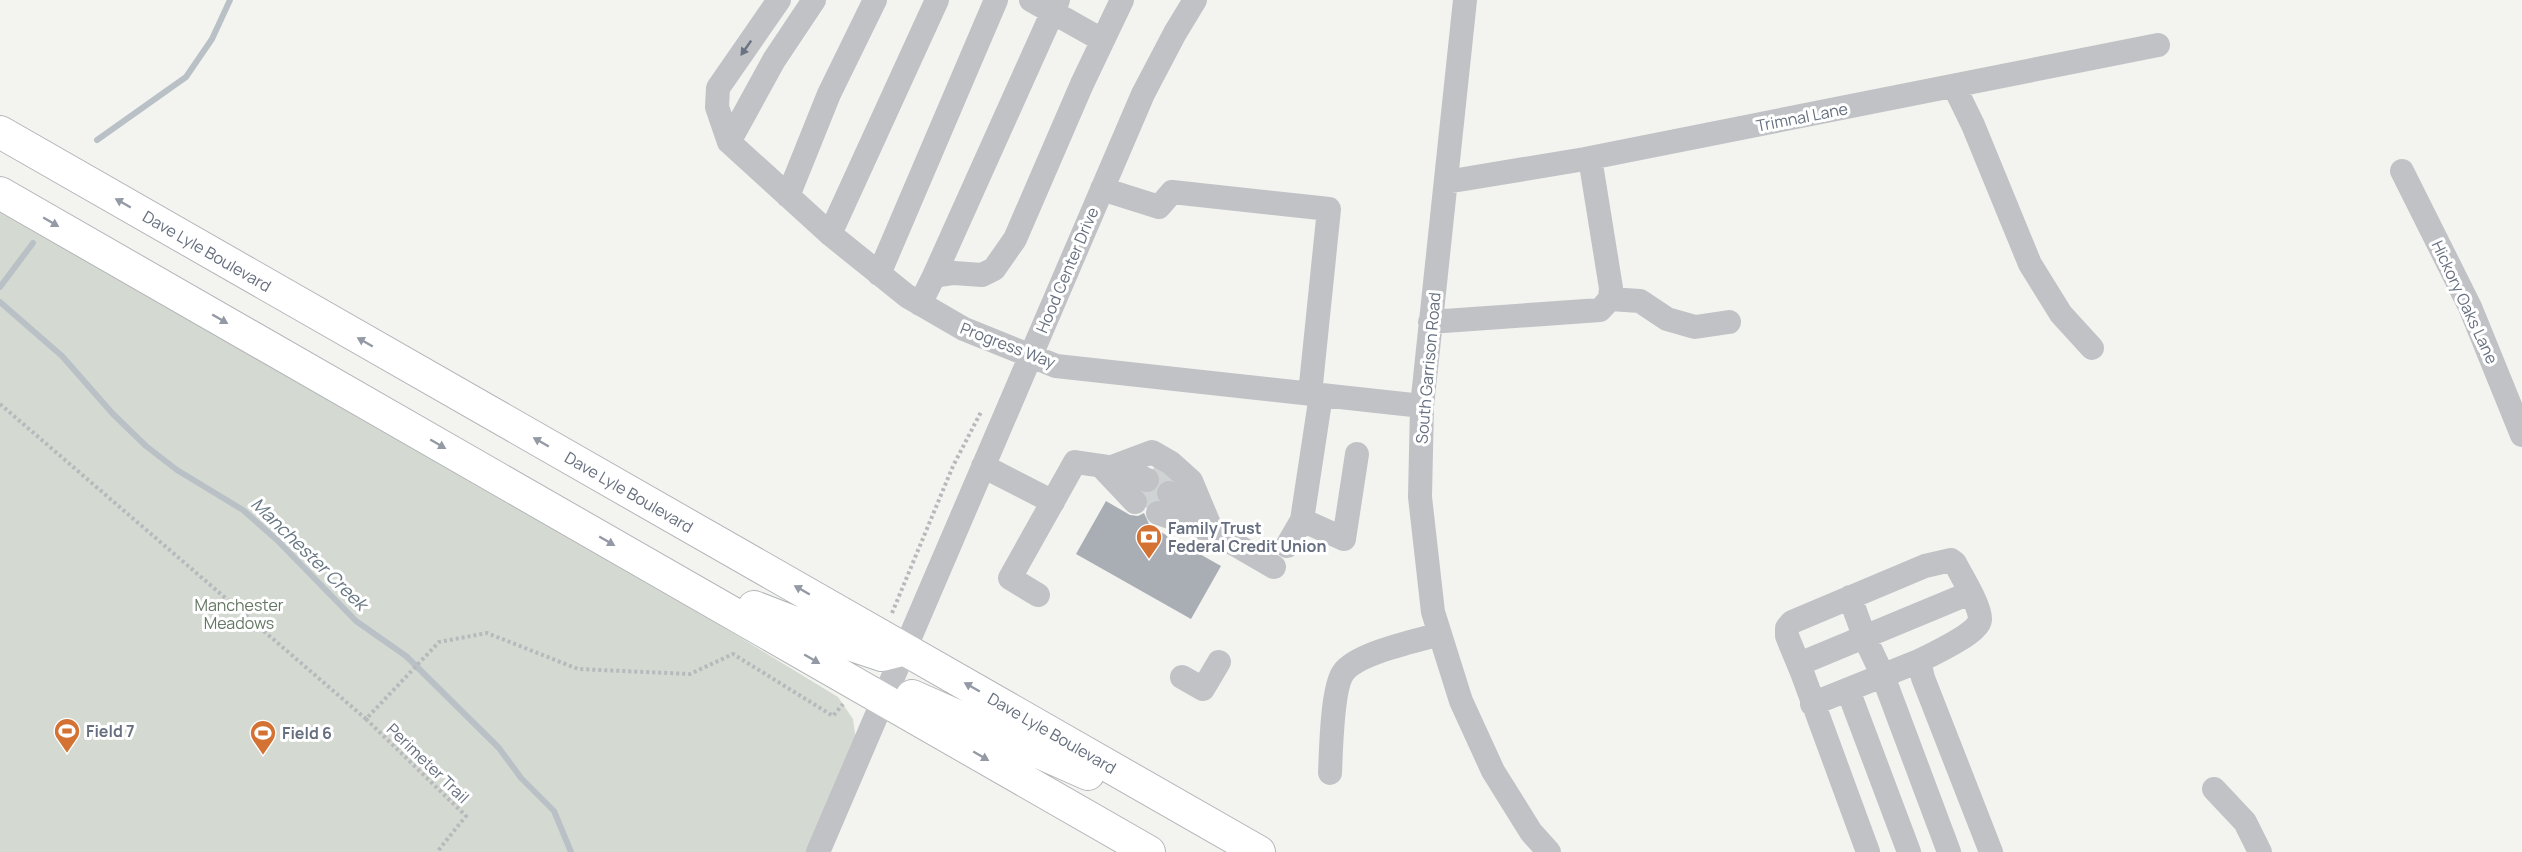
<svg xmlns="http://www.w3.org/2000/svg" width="2522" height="852" font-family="Manrope,sans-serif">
<rect width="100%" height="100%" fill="#f3f4f0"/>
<path fill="#d4dad2" d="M0,204l454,259 384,234 15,22 4,29 -45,104h-812z"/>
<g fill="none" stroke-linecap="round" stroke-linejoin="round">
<path stroke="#b9c1c7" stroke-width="6" d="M97,140l89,-63 26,-38 18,-39
M0,287l33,-44
M0,302l62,54 51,58 33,32 31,24 66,40 34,30 79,81 50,35 93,92 22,30 33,33 17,41"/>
</g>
<path fill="#a9adb4" d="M1106,501l24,14 8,1 6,-3 6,13 71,40 -30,53 -115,-65z"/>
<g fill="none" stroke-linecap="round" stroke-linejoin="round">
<path stroke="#d0d3d4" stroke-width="24" stroke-dasharray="24 12" stroke-linecap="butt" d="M1153,469l21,15
M1141,491l22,12"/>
<g stroke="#b3b5b9" stroke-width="34">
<path id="major" d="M0,132l1259,720
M0,193l1149,659
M754,607l98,38 30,10 20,-5
M912,696l176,78"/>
</g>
<path stroke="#b7b9bc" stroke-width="4" stroke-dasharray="3 3" stroke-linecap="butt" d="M0,404l366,315 73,-77 48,-9 91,36 112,5 43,-20 100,62 10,-12
M892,613l61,-147 28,-54
M366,719l100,97 -29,36"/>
<path stroke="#c0c2c6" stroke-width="24" d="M779,0l-61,88 -1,19 12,35 101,92 77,62 57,33 92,37 366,40
M1031,0l71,40
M1465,0l-43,406 -2,91 13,115 28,89 32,70 38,61 18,20
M1954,86l19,39 57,139 31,50 31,34
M729,142l45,-82 40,-60
M2402,171l68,136 52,128
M1446,182l139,-23 573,-114
M1102,189l57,18 13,-15 157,17 -19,185
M788,196l41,-102 46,-94
M830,234l107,-234
M879,274l117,-274
M934,276l124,-276
M1610,299l30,2 27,18 28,8 34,-5
M920,304l14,-28 20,-3 28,2 12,-6 21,-30 67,-155 40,-84
M1430,322l170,-12 10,-11 1,-11 -21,-130
M983,466l70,36
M1101,466l34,36
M1112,467l40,-15 19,11 20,18 21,50
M1169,493l43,38 62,36
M1158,513l43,15
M1302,520l42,19 13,-85
M1287,546l15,-26 19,-125
M1038,595l-28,-17 65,-116 48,7 24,11
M1850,597l14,39 19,40 66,176
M1799,664l171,-71
M1182,677l21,12 16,-27
M1848,690l61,162
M1812,704l107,-43
M1330,773c1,-22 2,-84 13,-100 13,-20 74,-32 97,-39
M2214,789l31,33 15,30
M818,852l325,-758 32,-61 20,-33
M1868,852l-65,-177 -16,-39v-8l5,-6 133,-56 26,-6 4,3c7,14 25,42 25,56 1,13 -49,36 -61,42l4,17 68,174"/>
<use href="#major" stroke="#fff" stroke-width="32"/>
</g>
<defs><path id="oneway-solid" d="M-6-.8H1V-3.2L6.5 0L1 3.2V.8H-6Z" transform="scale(1.5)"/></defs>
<use fill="#6a7383" href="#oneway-solid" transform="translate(746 48) rotate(125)"/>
<g fill="#949aa5">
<use href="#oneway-solid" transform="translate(123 203) rotate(-150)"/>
<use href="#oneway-solid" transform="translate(51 222) rotate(30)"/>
<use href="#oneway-solid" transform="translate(220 319) rotate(30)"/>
<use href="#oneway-solid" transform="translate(365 342) rotate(-150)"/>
<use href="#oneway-solid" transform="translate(541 442) rotate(-150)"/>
<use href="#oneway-solid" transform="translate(438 444) rotate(30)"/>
<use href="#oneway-solid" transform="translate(607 541) rotate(30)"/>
<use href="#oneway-solid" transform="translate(802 590) rotate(-150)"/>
<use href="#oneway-solid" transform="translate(812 659) rotate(30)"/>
<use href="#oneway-solid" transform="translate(972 687) rotate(-150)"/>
<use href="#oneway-solid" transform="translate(981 756) rotate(30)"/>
</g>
<defs>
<g id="bank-pin" transform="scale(1.35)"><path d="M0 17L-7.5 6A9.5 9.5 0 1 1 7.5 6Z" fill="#d37232" stroke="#fff"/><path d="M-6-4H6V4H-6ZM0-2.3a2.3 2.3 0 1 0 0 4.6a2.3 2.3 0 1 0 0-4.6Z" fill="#fff"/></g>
<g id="stadium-pin" transform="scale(1.35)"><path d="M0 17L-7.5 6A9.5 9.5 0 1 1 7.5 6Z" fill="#d37232" stroke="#fff"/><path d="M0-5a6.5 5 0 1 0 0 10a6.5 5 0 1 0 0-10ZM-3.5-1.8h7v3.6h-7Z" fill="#fff"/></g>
</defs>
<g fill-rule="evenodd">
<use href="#bank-pin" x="1149" y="537"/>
<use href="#stadium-pin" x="67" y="731"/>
<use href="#stadium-pin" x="263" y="733"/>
</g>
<g text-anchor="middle" stroke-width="6" stroke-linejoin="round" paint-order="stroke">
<g font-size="16" fill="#666f7f" stroke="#fff">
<text transform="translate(1802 117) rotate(-11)" y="6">Trimnal Lane</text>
<text transform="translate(207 251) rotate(30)" y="6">Dave Lyle Boulevard</text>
<text transform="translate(1067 270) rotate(-67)" y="6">Hood Center Drive</text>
<text transform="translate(2465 302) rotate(65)" y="6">Hickory Oaks Lane</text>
<text transform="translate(1008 345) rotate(21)" y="6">Progress Way</text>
<text transform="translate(1428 368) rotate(-85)" y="6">South Garrison Road</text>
<text transform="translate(629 492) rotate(30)" y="6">Dave Lyle Boulevard</text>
<text transform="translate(1052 733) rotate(30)" y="6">Dave Lyle Boulevard</text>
<text transform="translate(428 763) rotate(44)" y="6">Perimeter Trail</text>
</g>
<g font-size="16" font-weight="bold" fill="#666f7f" stroke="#fff" text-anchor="start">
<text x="1168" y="534">Family Trust<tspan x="1168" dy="18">Federal Credit Union</tspan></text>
<text x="86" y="737">Field 7</text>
<text x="282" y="739">Field 6</text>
</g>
<g font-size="16" fill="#647764" stroke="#fff">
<text x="239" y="611">Manchester<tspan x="239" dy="18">Meadows</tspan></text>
</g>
<g font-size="18" font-style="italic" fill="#667683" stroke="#fff">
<text transform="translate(309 554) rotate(44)" y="6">Manchester Creek</text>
</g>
</g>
</svg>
